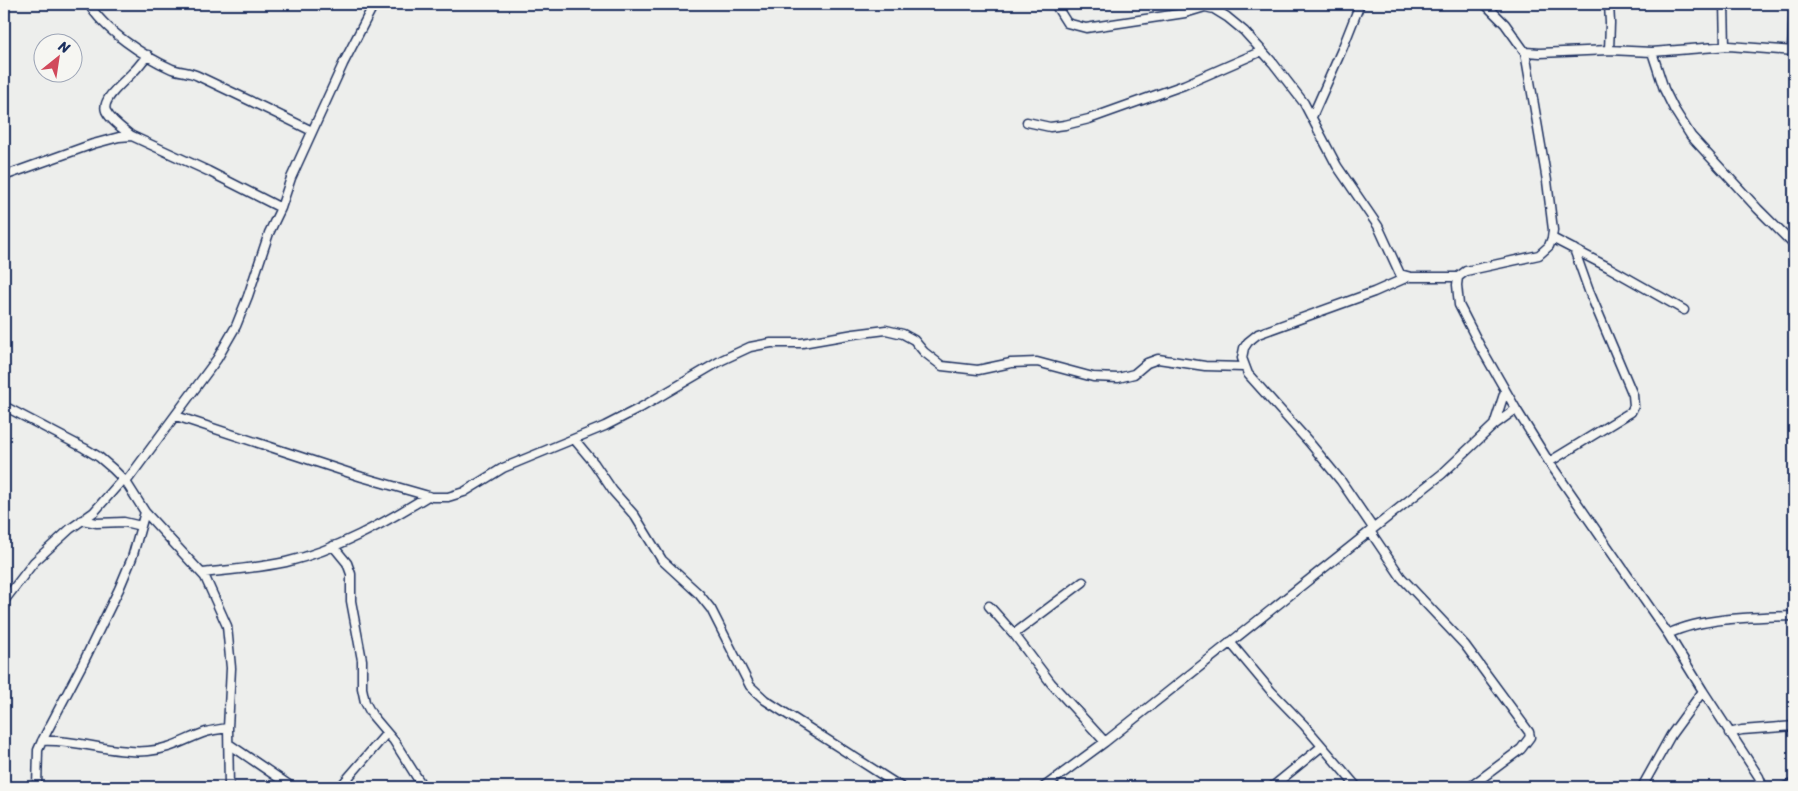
<svg xmlns="http://www.w3.org/2000/svg" width="1798" height="791" font-family="Sriracha,sans-serif">
<rect width="100%" height="100%" fill="#edeeec"/>
<filter id="ink" filterUnits="userSpaceOnUse"><feTurbulence type="fractalNoise" baseFrequency=".02" numOctaves="2"/><feDisplacementMap in="SourceGraphic" scale="10" xChannelSelector="R" yChannelSelector="G"/><feConvolveMatrix kernelMatrix="1 2 1 2 8 2 1 2 1" color-interpolation-filters="sRGB"/></filter>
<g filter="url(#ink)">
<g fill="none" stroke-linecap="round" stroke-linejoin="round">
<g stroke="#1b2f5e" stroke-width="11">
<path id="minor" d="M89,4c15,26 56,53 83,65 9,3 18,3 26,7 38,18 76,36 114,55
M1055,4l12,19 19,5 99,-15 20,-6 9,2 13,8 17,14 29,32 31,40 33,63 41,60 22,48 11,3h47
M1485,4l20,20 20,28 22,129 6,49 -1,8 -3,8 -10,9 -73,16 -8,6 -1,8 2,20 21,41 36,63 33,53 119,172 35,57 56,86 4,10
M1724,4l1,42
M1609,50l1,-27 -1,-19
M1792,51l2,-47
M1525,52l15,1 69,-3 43,2 77,-6 65,5
M1652,52l12,37 10,20 17,27 67,73 36,36
M1312,117l31,-70 17,-43
M1027,122l23,5 15,-2 24,-6 95,-34 78,-34
M132,136c-9,-7 -21,-15 -26,-25 -5,-12 19,-30 26,-38 6,-5 10,-12 16,-18
M4,176l89,-32 26,-7 13,-1 76,35 73,37
M1552,238l56,29 76,43
M4,406l80,42 15,9 14,12 13,13 19,30 60,65 22,49 4,42 -3,60 1,59
M176,416l186,61 70,20h16l16,-5 39,-24 102,-42 35,-18 82,-48 28,-13 21,-4h31l52,-9 32,-4 17,4 11,6 10,12 18,14 36,4 33,-7 26,-1 56,15 25,1 16,-4 13,-11 11,-4 47,7 39,1
M1494,425l11,-34
M574,439l20,24 19,28 22,25 27,44 37,34 12,15 39,77 15,14 136,87
M1549,462l82,-50 3,-6 -1,-11 -44,-104 -15,-42
M126,482l91,-123 19,-33 12,-30 21,-63 12,-25 10,-30 52,-114 31,-60
M82,520l15,3 27,-1 17,4
M1373,528l-32,-47 -32,-39 -61,-68 -6,-16 2,-10 4,-6 10,-8 116,-42 34,-15
M1370,531l31,46 64,68 64,87 1,5 -9,12 -51,38
M333,546l14,17 4,11v27l11,59v28l3,14 7,13 22,26 29,46
M202,573c28,-3 56,-5 84,-11 51,-12 98,-39 142,-66
M4,601l30,-39 36,-33 24,-17 29,-33
M989,606l25,28 37,49 54,59
M1014,634l69,-52
M1668,634c35,-17 88,-17 126,-18
M1230,642l41,49 33,34 53,62
M1729,733l13,-3 52,-4
M42,741c36,-2 70,13 106,10 24,-2 37,-12 58,-19 7,-2 15,-3 22,-4
M229,744l63,43
M37,787l1,-37 4,-9 41,-78 36,-74 13,-31 13,-46
M340,787l46,-53
M1044,787l61,-45 337,-268 52,-49 22,-16
M1272,787l49,-40
M1642,787l29,-52 32,-44
M1785,787l9,-4"/>
</g>
<use href="#minor" stroke="#f6f6f2" stroke-width="8"/>
</g>
</g>
<rect width="1798" height="791" fill="none" stroke="#f6f6f2" stroke-width="20"/>
<rect x="10" y="10" width="1778" height="771" fill="none" stroke="#1b2f5e" stroke-width="2" filter="url(#ink)"/>
<g transform="translate(58 58) rotate(30)"><circle r="24" fill="#f6f6f2" stroke="#9ea6b7"/>
<path d="M0-4L9 19L0 12L-9 19Z" fill="#d1495b"/>
<text y="-8" font-size="14" font-weight="bold" text-anchor="middle" fill="#1b2f5e">N</text>
</g>
</svg>
